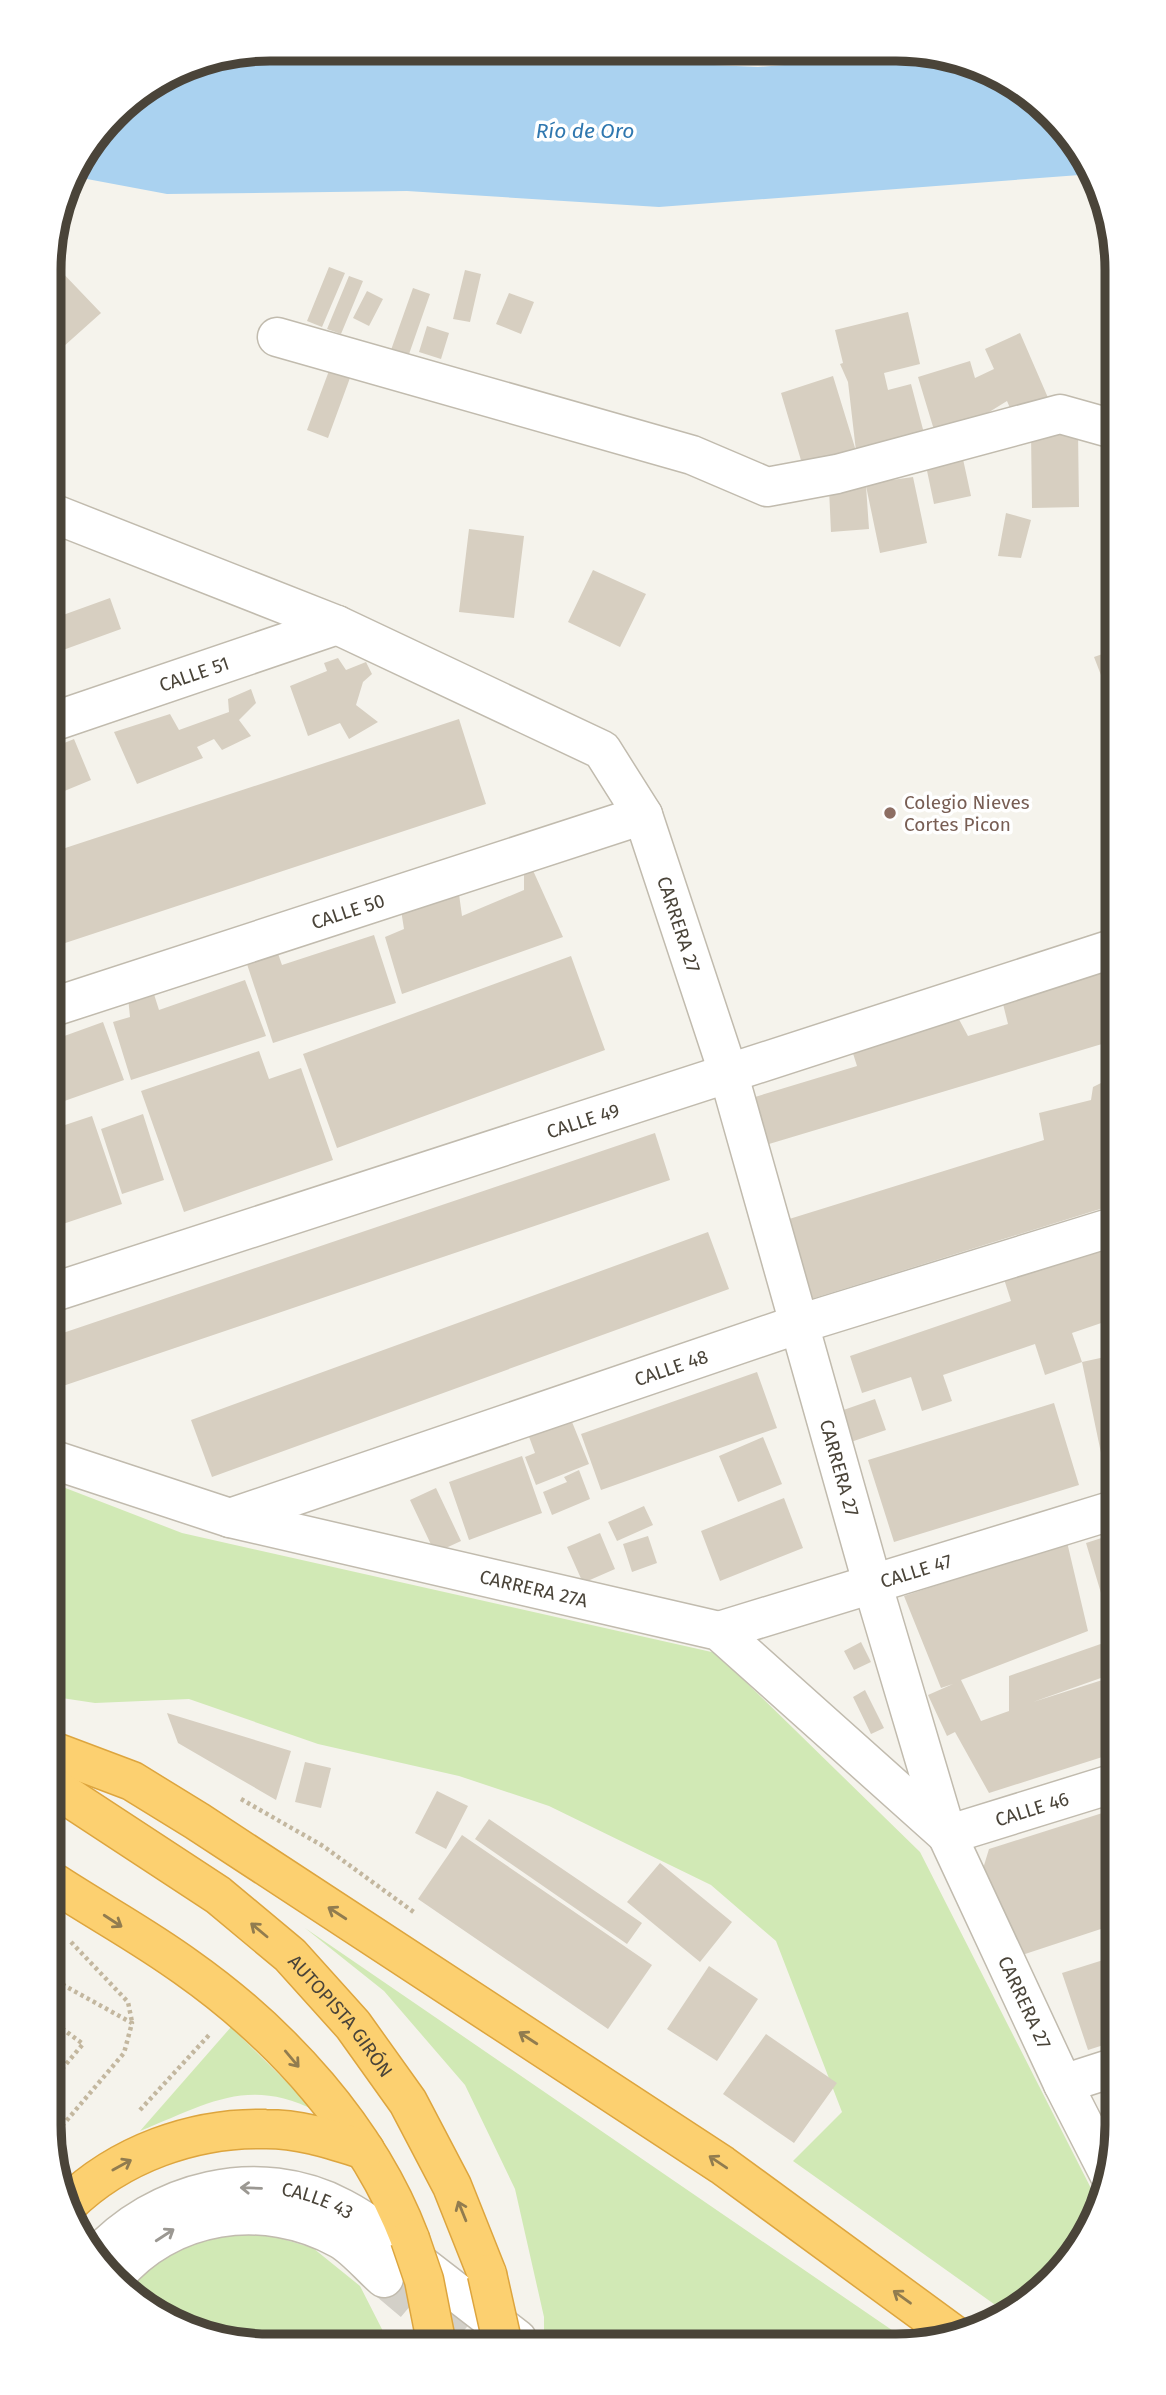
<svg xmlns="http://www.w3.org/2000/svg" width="1166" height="2395" font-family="'Fira Sans',sans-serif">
<rect width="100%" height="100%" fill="#f5f3ec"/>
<path fill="#d1e9b5" d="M55,1484l127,49 534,120 204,199 181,356c-23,40 -50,86 -93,106l-215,-153 49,-49 -66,-171 -65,-56 -162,-79 -90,-30 -141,-32 -129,-45 -94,4 -40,-6z
M305,1928l600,411 -361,1v-23l-29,-128 -50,-104 -81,-94z
M231,2027l85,84c-69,-35 -110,-6 -176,20z
M256,2231l57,17 47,38 28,55 -161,1 -103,-51c36,-51 74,-54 132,-60z"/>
<path fill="#aad2f0" d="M406,51l352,16 181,-14 103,51 45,55 6,15 -434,33 -252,-16 -240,3 -96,-18 53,-72 62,-38 34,-7z"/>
<path fill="#d7cfc1" d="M57,267l44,46 -38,34 -12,-17v-58z
M329,267l16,6 -23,54 -15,-6z
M465,270l16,4 -11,48 -17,-3z
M349,276l14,5 -22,53 -14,-5z
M413,288l17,6 -22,63 -17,-7z
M367,291l16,8 -14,27 -16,-8z
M509,293l25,9 -13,32 -25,-10z
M908,312l12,52 -36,9 4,17 23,-6 14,53 -69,14 -8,-69 -8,-18 3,-1 -8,-33z
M427,326l22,7 -8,26 -22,-7z
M1020,333l29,67 -36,15 -6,-14 -21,13 -52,16 -16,-53 52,-16 5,17 19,-9 -9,-20z
M333,360l21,7 -26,71 -21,-8z
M833,376l23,75 -53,16 -22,-74z
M1078,431l1,76 -47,1 -1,-75z
M963,459l8,37 -37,8 -8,-38z
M913,477l14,66 -47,10 -14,-67 3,43 -38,3 -2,-43z
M1006,513l25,7 -10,38 -23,-2z
M469,529l55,7 -10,82 -55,-6z
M593,570l53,24 -26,53 -52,-25z
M110,598l11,31 -69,25v-35z
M1111,651v50l-17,-44z
M338,658l8,12 20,-8 6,12 -9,8 -7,23 22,17 -29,17 -9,-16 -32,13 -18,-50 37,-15 -3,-8z
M251,689l5,14 -17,17 12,16 -29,14 -8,-11 -17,8 6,11 -66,26 -23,-52 56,-18 9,16 50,-18 -1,-13z
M459,719l27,85 -433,143v-95z
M74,739l17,41 -29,12 3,9 -12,5 -1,-58z
M1112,799v35h-1l-10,-31z
M531,866l32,71 -161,57 -17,-57 19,-8 -3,-19 58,-16 3,22 62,-26v-21z
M374,935l22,68 -123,40 -29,-88 31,-10 7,20z
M571,956l34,94 -268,98 -34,-94z
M1112,968v73l-343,103 -14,-47 102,-31 -7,-22 105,-32 13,24 40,-12 -6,-24z
M245,980l21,56 -135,44 -18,-58 17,-5 -2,-20 25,-6 6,19z
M103,1022l21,58 -71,25v-55l6,-3 -3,-8z
M259,1051l10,28 32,-11 32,92 -149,52 -43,-121z
M1103,1082l10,24v99l-302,94 -25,-79 258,-80 -5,-27 52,-13 2,-13z
M143,1114l21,66 -42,14 -21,-65z
M92,1116l30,88 -68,23 -1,-98z
M655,1133l15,47 -616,209v-53z
M708,1232l21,57 -517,188 -21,-57z
M1109,1245l4,12v62l-41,14 10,29 -37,13 -10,-31 -92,31 9,26 -30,10 -11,-34 -49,16 -12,-37 161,-55 -7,-22z
M1114,1355v94l-13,4 -19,-91z
M757,1372l20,56 -176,62 -20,-56z
M875,1399l11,31 -44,15 -10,-31z
M1054,1403l25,82 -185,57 -26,-82z
M570,1417l19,47 -53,21 -11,-28 10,-4 -7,-19z
M763,1437l19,47 -44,18 -19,-46z
M522,1456l20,57 -73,27 -20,-58z
M579,1470l11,29 -38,16 -9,-23 24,-10 -3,-5z
M436,1488l25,53 -26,12 -25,-53z
M784,1498l19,50 -83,33 -19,-50z
M644,1506l9,19 -36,16 -9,-19z
M600,1533l15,36 -32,14 -16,-36z
M1114,1534v66l-10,3 -18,-60z
M648,1536l9,27 -25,9 -9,-28z
M1067,1542l21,89 -127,49 20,41 28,-10v-35l106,-37v34l-82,29 82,-26v77l-126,40 -34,-61 -8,4 -19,-41 25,-11 -12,4 -37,-92z
M861,1642l10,20 -17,8 -10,-19z
M865,1690l19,38 -13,6 -18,-37z
M167,1713l124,38 -15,49 -98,-57z
M305,1762l26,6 -10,40 -26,-6z
M437,1791l31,15 -22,43 -31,-16z
M1115,1809l1,115 -106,35 -28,-87 7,-23z
M489,1819l153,104 -15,21 -152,-105z
M462,1835l190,130 -44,64 -190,-130z
M660,1863l72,59 -32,40 -73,-60z
M1116,1956v85l-28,9 -26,-77z
M709,1966l49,33 -41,62 -50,-32z
M766,2034l71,49 -43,60 -71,-49z"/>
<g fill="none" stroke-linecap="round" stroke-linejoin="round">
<path stroke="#d3d0c8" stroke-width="38" stroke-dasharray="38 19" stroke-linecap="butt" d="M384,2278l75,63"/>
<g stroke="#c1bbae" stroke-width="41">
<g id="minor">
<path d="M277,337l415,118 75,32 70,-13 223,-60 50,14"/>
<path id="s1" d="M52,513l285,112 265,125 41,65 85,257 145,514 74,249 116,249 46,90"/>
<path id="s2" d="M52,722l285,-97"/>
<path id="s3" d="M53,1007l590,-192"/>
<path id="s4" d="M54,1292l1058,-343"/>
<path id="s5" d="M54,1460l176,58 489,113 228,204 168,-52"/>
<path id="s6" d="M230,1518l569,-194 314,-97"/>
<path id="s7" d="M719,1631l395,-121"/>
<path d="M1063,2084l53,-17"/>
<path id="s8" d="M95,2258c61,-68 164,-94 247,-50 27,14 51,34 74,53 34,26 67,52 101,78"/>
<path d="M113,2279c55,-68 151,-82 227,-40 16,9 30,27 44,39"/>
</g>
</g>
<g stroke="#dda53e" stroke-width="41">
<g id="highway">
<path d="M55,1752l77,29 65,40 525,344 235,172"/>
<path id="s9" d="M55,1788l163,107 72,60 63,70 55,77 44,84 35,88"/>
<path d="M56,1884c43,28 89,53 130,83 95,67 182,162 224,272"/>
<path d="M67,2205c52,-51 127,-78 199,-76 35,0 67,11 99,21"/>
</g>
</g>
<path stroke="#c3b79f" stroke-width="4.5" stroke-dasharray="3.5 3.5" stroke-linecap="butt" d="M241,1799l82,47 92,67
M71,1942l57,60 4,20
M56,1981l76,42 -8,30 -68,80
M56,2024l27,20 -27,32
M140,2110l70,-76"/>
<use href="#minor" stroke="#fff" stroke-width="38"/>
<use href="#highway" stroke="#fcd070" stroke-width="38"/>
<g stroke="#dda53e" stroke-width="41" stroke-linecap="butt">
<path id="highway-bridge" d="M410,2239l14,41 12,61
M487,2274l15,67"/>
</g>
<use href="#highway-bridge" stroke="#fcd070" stroke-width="38"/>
</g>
<defs><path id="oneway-shaft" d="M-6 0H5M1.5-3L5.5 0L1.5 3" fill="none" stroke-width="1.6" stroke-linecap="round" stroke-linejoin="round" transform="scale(1.75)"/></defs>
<g stroke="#917c4f">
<use href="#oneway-shaft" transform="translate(337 1913) rotate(-147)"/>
<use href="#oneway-shaft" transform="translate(113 1921) rotate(33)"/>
<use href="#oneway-shaft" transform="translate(259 1930) rotate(-140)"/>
<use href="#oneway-shaft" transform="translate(528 2038) rotate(-147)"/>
<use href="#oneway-shaft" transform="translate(292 2059) rotate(50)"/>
<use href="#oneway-shaft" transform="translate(718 2162) rotate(-146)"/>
<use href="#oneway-shaft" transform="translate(122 2165) rotate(-29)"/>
<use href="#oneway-shaft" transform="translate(462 2211) rotate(-112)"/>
<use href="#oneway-shaft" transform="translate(902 2297) rotate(-144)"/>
</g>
<g stroke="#9b9892">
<use href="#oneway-shaft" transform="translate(251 2188) rotate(-178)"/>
<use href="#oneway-shaft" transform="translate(165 2235) rotate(-33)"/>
</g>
<circle fill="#8d6e63" stroke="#fff" stroke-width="2.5" cx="890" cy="813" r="7"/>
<g text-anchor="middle" stroke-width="7" stroke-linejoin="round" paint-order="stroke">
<g font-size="19" fill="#4a4439" stroke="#fff">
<text dy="7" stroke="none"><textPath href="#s2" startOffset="150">CALLE 51</textPath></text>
<text dy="7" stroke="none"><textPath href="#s3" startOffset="310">CALLE 50</textPath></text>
<text dy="7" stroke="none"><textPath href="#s1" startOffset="791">CARRERA 27</textPath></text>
<text dy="7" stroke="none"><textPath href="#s4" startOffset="556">CALLE 49</textPath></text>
<text dy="7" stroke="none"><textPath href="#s6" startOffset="466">CALLE 48</textPath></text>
<text dy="7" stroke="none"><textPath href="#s1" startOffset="1358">CARRERA 27</textPath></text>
<text dy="7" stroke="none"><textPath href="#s7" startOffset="206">CALLE 47</textPath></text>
<text dy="7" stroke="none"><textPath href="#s5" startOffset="497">CARRERA 27A</textPath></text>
<text dy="7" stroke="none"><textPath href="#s5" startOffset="1082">CALLE 46</textPath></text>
<text dy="7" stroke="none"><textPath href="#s1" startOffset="1925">CARRERA 27</textPath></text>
<text dy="7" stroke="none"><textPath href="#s9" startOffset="368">AUTOPISTA GIRÓN</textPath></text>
<text dy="7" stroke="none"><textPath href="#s8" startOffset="245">CALLE 43</textPath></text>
</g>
<g font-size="19" fill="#785e54" stroke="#fff" text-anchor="start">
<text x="904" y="809">Colegio Nieves<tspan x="904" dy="22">Cortes Picon</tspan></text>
</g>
<g font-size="21" font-style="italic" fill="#2f77af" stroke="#fff">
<text x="585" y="138">Río de Oro</text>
</g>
</g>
<path d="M0 0H1166V2395H0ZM270 61H896A209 209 0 0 1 1105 270V2125A209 209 0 0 1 896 2334H270A209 209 0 0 1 61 2125V270A209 209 0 0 1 270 61Z" fill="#fff" fill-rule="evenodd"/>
<path fill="none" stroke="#4a4439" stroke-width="9" d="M270 61H896A209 209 0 0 1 1105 270V2125A209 209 0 0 1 896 2334H270A209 209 0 0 1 61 2125V270A209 209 0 0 1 270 61Z"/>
</svg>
